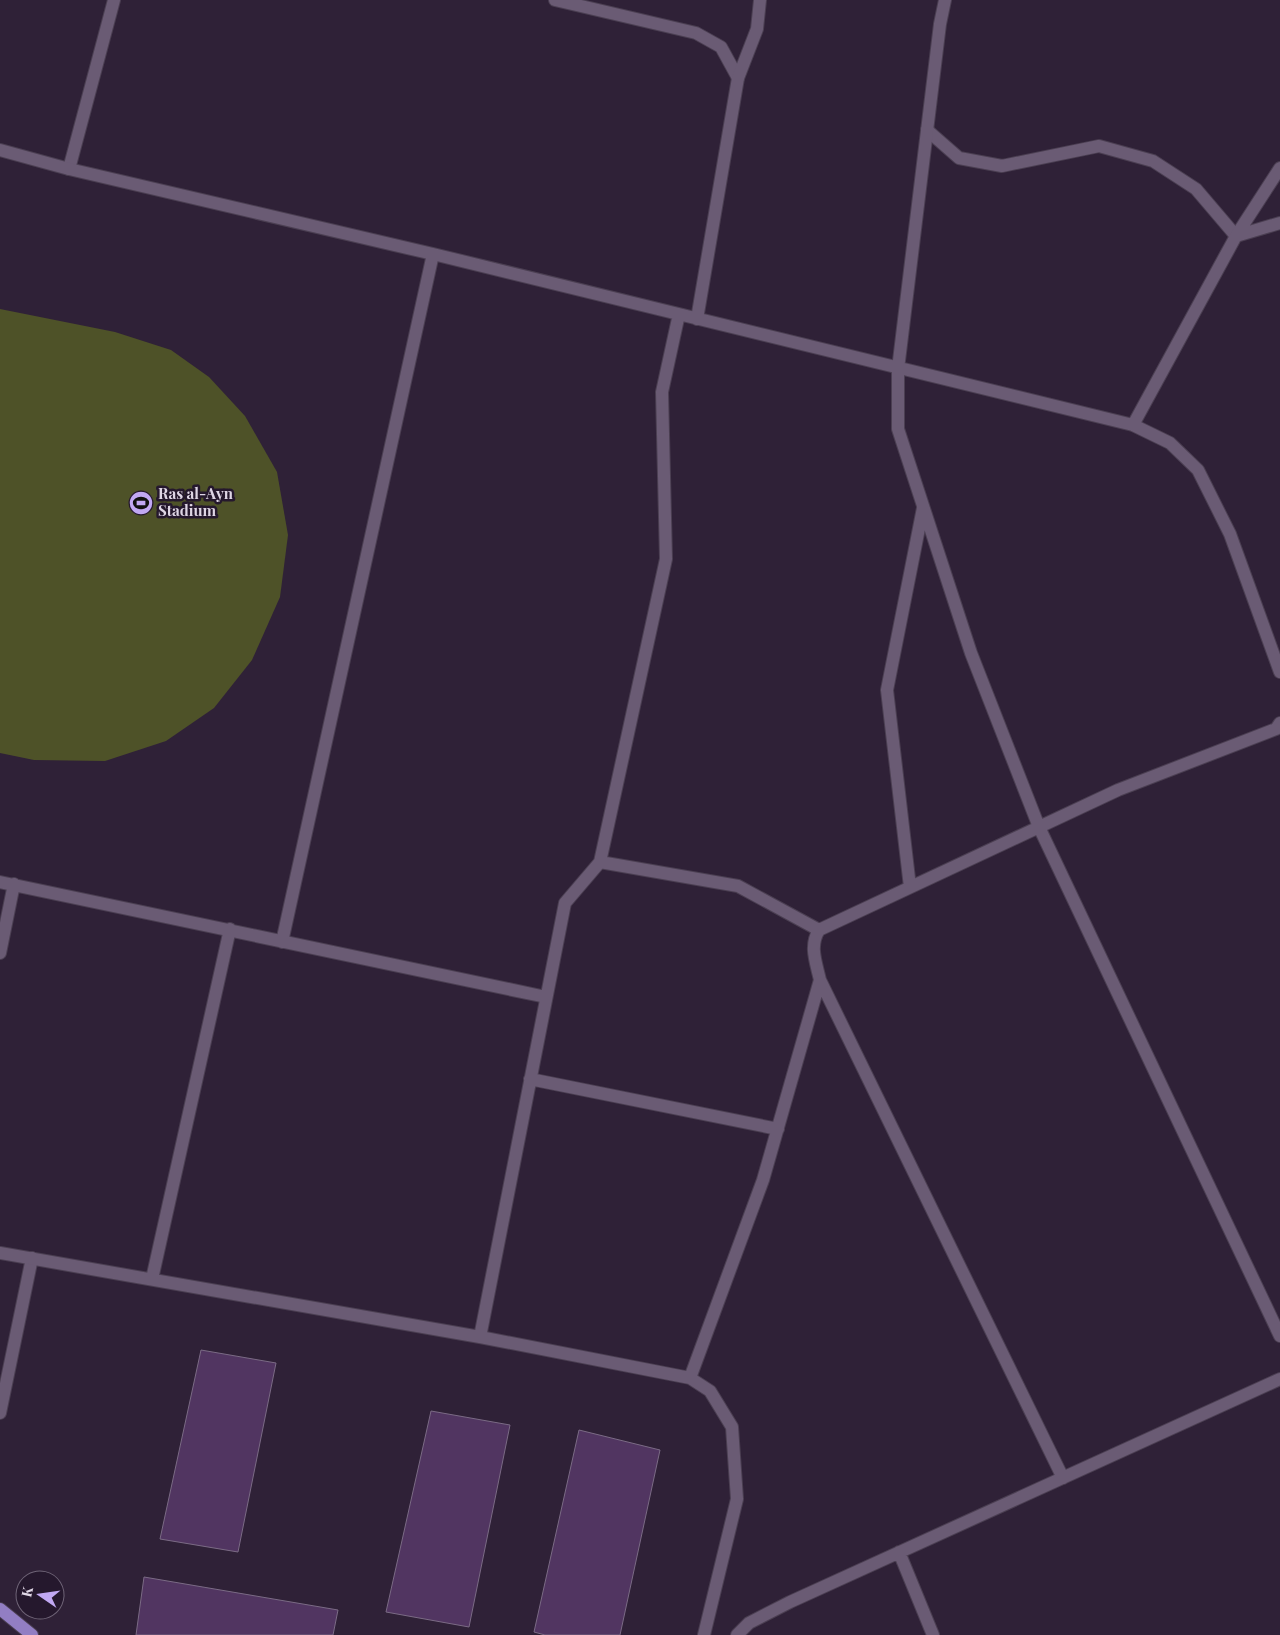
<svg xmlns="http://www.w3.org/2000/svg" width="1280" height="1635" font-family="'Playfair Display',serif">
<rect width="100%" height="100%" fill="#2f2137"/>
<path fill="#4e5228" d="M0,309l115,23 56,18 38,27 36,39 32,56 11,63 -8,62 -28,63 -38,48 -48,33 -61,20 -71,-1 -34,-7z"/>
<path fill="#513561" stroke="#7b6b85" d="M201,1350l75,13 -38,189 -78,-13z
M431,1411l79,14 -41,202 -83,-15z
M579,1430l81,20 -40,185h-75l-11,-3z
M144,1577l194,33 -5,25h-197z"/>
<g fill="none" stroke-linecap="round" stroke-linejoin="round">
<g stroke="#4b3f52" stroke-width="14">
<path id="service" d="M555,0l141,33 25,14 17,31
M927,130l32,28 43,8 97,-20 54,15 43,28 40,47
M69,169l45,-169
M0,1413l32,-155"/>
</g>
<g stroke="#4b3f52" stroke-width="14">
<path id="minor" d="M945,0l-5,24 -42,345v60l73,224 68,174 241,509
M0,150l69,19 364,85 700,171 37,18 28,27 32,64 50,138
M1236,236l44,-13
M697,319l41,-241 19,-49 3,-29
M1133,425l103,-189 44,-68
M600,862l138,24 81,44
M0,882l546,115
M910,887l-23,-197 36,-182
M282,942l151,-688
M0,953l14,-69
M530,1079l248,50
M0,1253l480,84 210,41 20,13 22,36 5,72 -33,136
M152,1279l78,-350
M480,1337l85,-434 35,-41 66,-303 -4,-167 17,-78
M690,1378l73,-198 57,-200
M1063,1478l-243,-498c-4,-18 -11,-34 -1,-50l299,-140 158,-61 4,-6
M899,1552l34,83
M737,1635l12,-12 41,-21 490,-223"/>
</g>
<g stroke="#4b3f52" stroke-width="14">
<path id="primary" d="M0,1609l32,26"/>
</g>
<use href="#service" stroke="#6a5b74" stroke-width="12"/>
<use href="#minor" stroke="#6a5b74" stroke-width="12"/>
<use href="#primary" stroke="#927ec3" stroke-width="12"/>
</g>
<defs>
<g id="stadium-disc" transform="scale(1.25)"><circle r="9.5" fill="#c1a8f3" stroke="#25182d"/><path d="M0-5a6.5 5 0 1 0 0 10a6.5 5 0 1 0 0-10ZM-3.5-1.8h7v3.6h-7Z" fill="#111"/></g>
</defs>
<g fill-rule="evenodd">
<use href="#stadium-disc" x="141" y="503"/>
</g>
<g text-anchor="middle" stroke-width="5" stroke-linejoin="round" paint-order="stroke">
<g font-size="15" font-weight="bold" fill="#dfd6e5" stroke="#25182d" text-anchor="start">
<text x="158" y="499">Ras al-Ayn<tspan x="158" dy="17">Stadium</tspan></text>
</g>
</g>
<g transform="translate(40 1595) rotate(283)"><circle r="24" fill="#25182d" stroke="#6f6477"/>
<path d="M0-4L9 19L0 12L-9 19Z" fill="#c1a8f3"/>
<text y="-8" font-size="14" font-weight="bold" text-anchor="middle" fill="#dfd6e5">K</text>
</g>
</svg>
